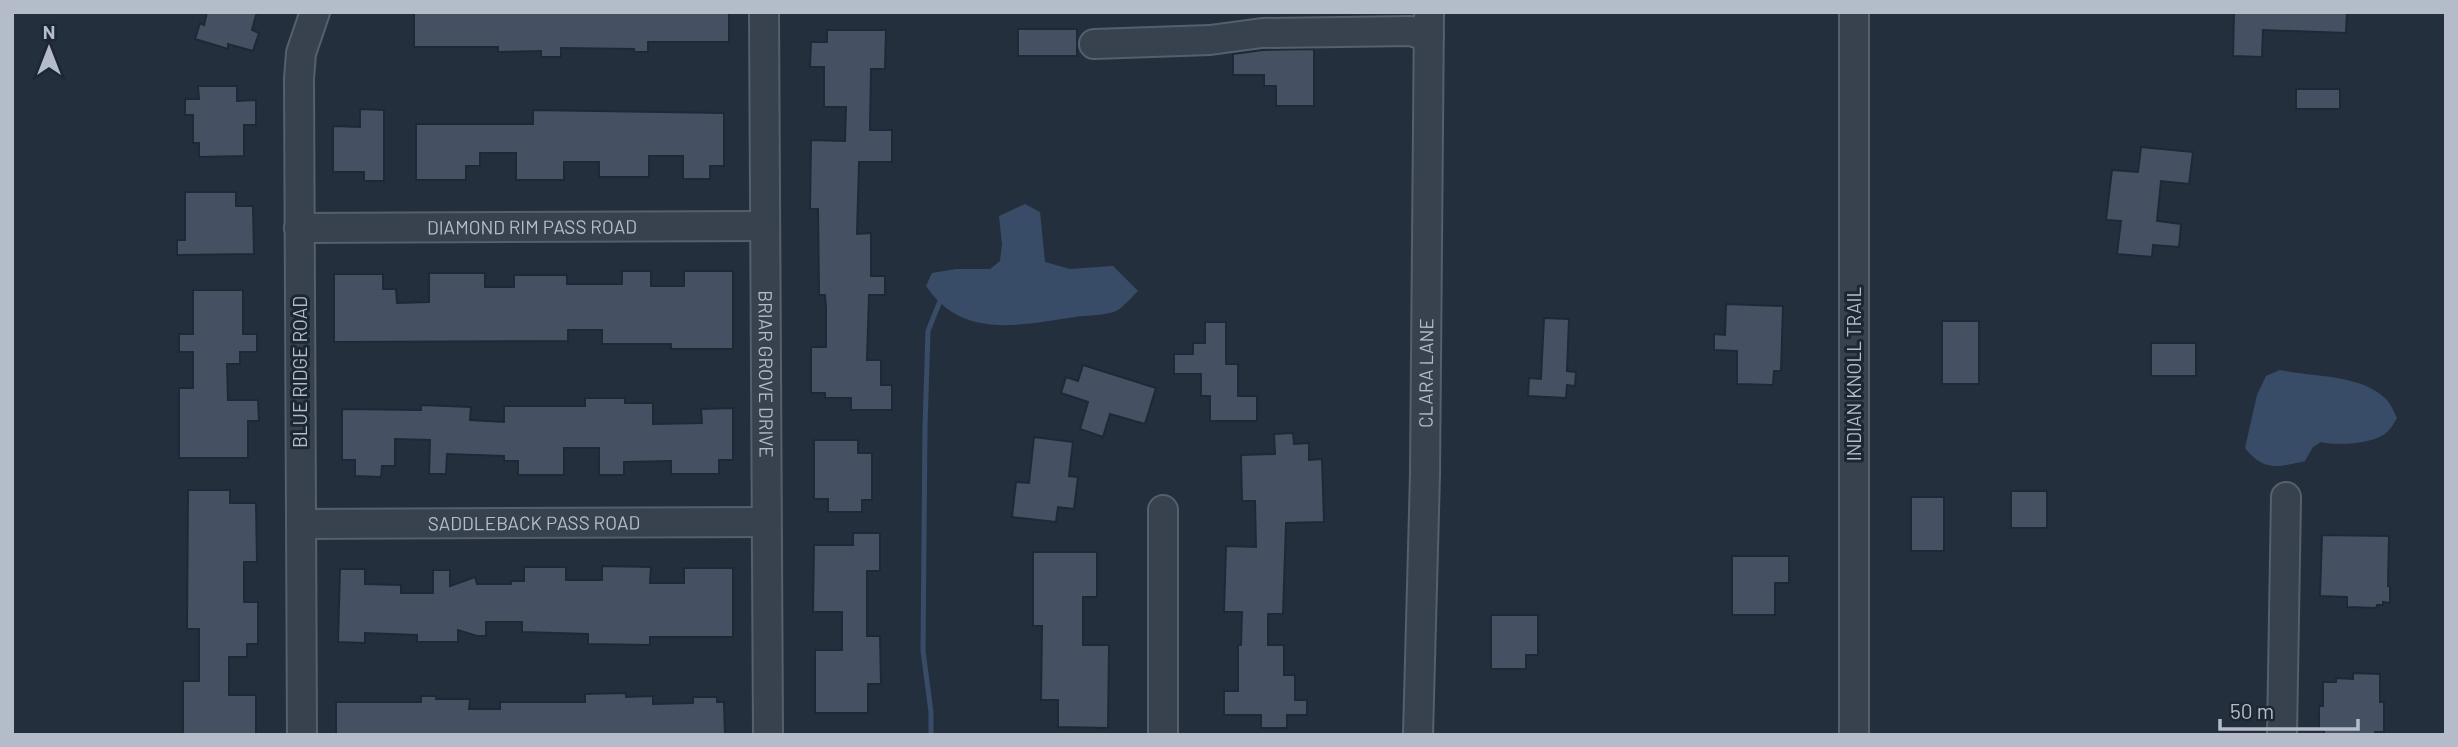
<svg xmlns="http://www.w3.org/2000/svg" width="2458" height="747" font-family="Barlow,sans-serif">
<rect width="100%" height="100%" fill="#242f3e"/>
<path fill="#394c67" d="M1025,204l15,8 5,50 25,7 43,-3 25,25c-6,6 -13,14 -20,19 -11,6 -31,5 -43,7 -54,8 -113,23 -149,-31l6,-13 24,-4h34l10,-8 2,-17 -3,-28z
M2280,370c33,7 81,4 106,29 5,5 8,13 11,19 -3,5 -6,11 -10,14 -13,12 -49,14 -66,10l-8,5 -8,14c-27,6 -41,11 -60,-13l12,-53 9,-19z"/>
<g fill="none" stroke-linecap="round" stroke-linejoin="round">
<path stroke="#394c67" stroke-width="5" d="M931,735v-23l-8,-61 2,-224 3,-96 12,-30"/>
</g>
<path fill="#455162" stroke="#1f2835" stroke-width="2" d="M207,12h50l-5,18 7,3 -6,18 -25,-7v5l-33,-10 5,-16 4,2z
M414,12h315v30h-81v10h-14v-3l-73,-1v9h-20v-6l-43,1v-5h-84z
M2234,12h113l-1,21 -83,-3 -1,27 -29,-1z
M1018,29h59v27h-59z
M827,30h59l-1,39h-14l-1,61h22v32h-33l-2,72 14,-1v43h14v19h-16l-2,65h14v25h11v25h-41v-12h-26v-5h-14v-46h15v-39l-1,-13h-6l-1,-86h-8l1,-69 34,1 1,-34h-22v-40h-14l1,-25h16z
M1314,49v57h-38v-20h-12v-11h-31v-21l30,-4z
M198,86h39v15l19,-1v25h-12v31l-45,1v-14h-6v-28h-8v-16h14z
M2296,89h44v20h-44z
M360,109l24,1v71h-20v-9h-31v-46l27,1z
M533,110l191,3v53h-14v13h-27v-23h-34v21h-50v-15h-35v18h-48v-27h-36v13h-14v14h-50v-56h117z
M2141,147l52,5 -4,32 -28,-3 -4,40 24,3 -2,23 -26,-2 -1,12 -35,-3 4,-33 -15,-1 6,-50 26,2z
M185,192h51v14h17l1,48 -77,1v-15h8z
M622,271h29v15h33v-15h49v78h-62v-5h-69v-14h-34v11l-234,1v-68h49v15h13l1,14 32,-1v-29h56v14h29v-12h53v9h55z
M193,290h50v44h14v18h-17v12h-13l1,36h30l1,21h-11v37h-69v-70h14v-36h-14v-18h14z
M1726,304l57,2 -2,65h-7l-1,14 -36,-1v-33l-23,-1v-16l11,1z
M1544,318l25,1 -2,52 9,1 -1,14 -8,-1 -1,13 -38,-2 1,-18 12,1z
M1942,321h37v63h-37z
M1205,322h21v42h12v32h19v25h-47v-25h-9v-22h-27v-20h19v-11h12z
M2151,343h45v33h-45z
M1083,365l73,23 -11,36 -35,-10 -7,23 -23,-8 8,-27 -27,-9 5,-16 12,4z
M585,398h40v5h28v21l49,-1 -1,-14 32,-1v52h-14v14h-48v-13l-47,1v13h-25v-27h-35v27h-46v-14h-14v-5l-57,-2 -1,20h-17l1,-34 -35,-1v27h-13l-1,11 -26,-1v-16h-13v-51l79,1v-5l50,2 -1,13 34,2v-16h81z
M1293,433l1,11 15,-1v17l13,-1 2,63 -38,1 -3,91h-15v31h16v30h11v25h12v15h-20v13h-26v-13h-37v-24h14v-46h3l1,-33h-18l2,-66 30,1 -1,-46h-13l-1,-46 34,-1 -1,-20z
M1034,437l39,5 -4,34 9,1 -4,32 -16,-2 -2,15 -44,-5 4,-35 13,1z
M814,440h44v13h14v47h-10v12h-34v-13h-14z
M188,490h42v13h26l1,59h-13v40h14v42h-11v13h-18v38h27v40h-73v-54h16v-52h-12z
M2011,491h36v37h-36z
M1911,497h33v54h-33z
M853,533h27v38h-13v65h13l1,48h-13v29h-53v-63h27v-38h-29l1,-67h39z
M2322,535l67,1 -1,50 2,1v16l-7,-1v3h-6l-1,3 -29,-1v-10l-27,-1z
M1033,552h64v45h-14v48h26l-1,83 -50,-1v-27h-17l1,-74h-9z
M1732,556h57v27h-14v32h-43z
M602,566l49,1 -1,16h34v-15h49v69h-83v8l-62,-1v-10l-66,-2v-10h-36v14h-9l-19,-6v12h-41v-7l-52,-2v10l-27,-1 2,-73h25v15l36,1v8h32v-23h17v16l25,-9 2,7h34v-3h13v-14h42v13h36z
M1491,615h47v40h-12v14h-35z
M2353,673l27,1v28h4v30h-9v3h-51v-5h-5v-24h4v-24h13v-4l17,1z
M626,693v4l27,-1v8l40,-1v-6h24v5h7l1,33h-389v-33h85v-6h15v3h34l-1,10h31v-7h85v-8z"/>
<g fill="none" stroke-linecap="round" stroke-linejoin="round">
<g stroke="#565f6c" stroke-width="32">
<g id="minor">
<path id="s1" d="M764,12l4,723"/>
<path d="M1094,44l116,-4 52,-7 149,-2 18,6"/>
<path id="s2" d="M299,228l466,-2"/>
<path id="s3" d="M301,524l465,-2"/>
<path d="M302,735l-3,-656 2,-26 14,-41"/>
<path d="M1163,735v-225"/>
<path id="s4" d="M1418,735l7,-261 4,-462"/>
<path d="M1854,735v-723"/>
<path d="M2282,735l4,-238"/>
</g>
</g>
<use href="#minor" stroke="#38414e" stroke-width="28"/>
</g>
<g text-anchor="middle" stroke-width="6" stroke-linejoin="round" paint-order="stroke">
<g font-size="19" fill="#b4bcc9" stroke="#1d2633">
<text dy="7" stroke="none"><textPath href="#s2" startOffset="233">DIAMOND RIM PASS ROAD</textPath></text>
<text transform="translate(300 372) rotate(-90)" y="7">BLUE RIDGE ROAD</text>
<text dy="7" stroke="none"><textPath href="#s1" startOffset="362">BRIAR GROVE DRIVE</textPath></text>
<text dy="7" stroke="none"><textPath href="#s4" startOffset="362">CLARA LANE</textPath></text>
<text transform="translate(1854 374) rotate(-90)" y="7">INDIAN KNOLL TRAIL</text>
<text dy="7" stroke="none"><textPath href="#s3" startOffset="233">SADDLEBACK PASS ROAD</textPath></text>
</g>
</g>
<rect width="2458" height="747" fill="none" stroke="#b4bcc9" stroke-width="28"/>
<g transform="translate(49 49)" stroke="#1d2633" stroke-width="5" paint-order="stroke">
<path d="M0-5L12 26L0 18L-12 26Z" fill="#b4bcc9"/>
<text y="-10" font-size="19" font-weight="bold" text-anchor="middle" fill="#b4bcc9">N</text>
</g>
<path d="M2220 719v10h138v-10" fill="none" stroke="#b4bcc9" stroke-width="3.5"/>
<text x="2230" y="719" font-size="21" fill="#b4bcc9" stroke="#1d2633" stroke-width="5" paint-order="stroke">50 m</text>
</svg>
